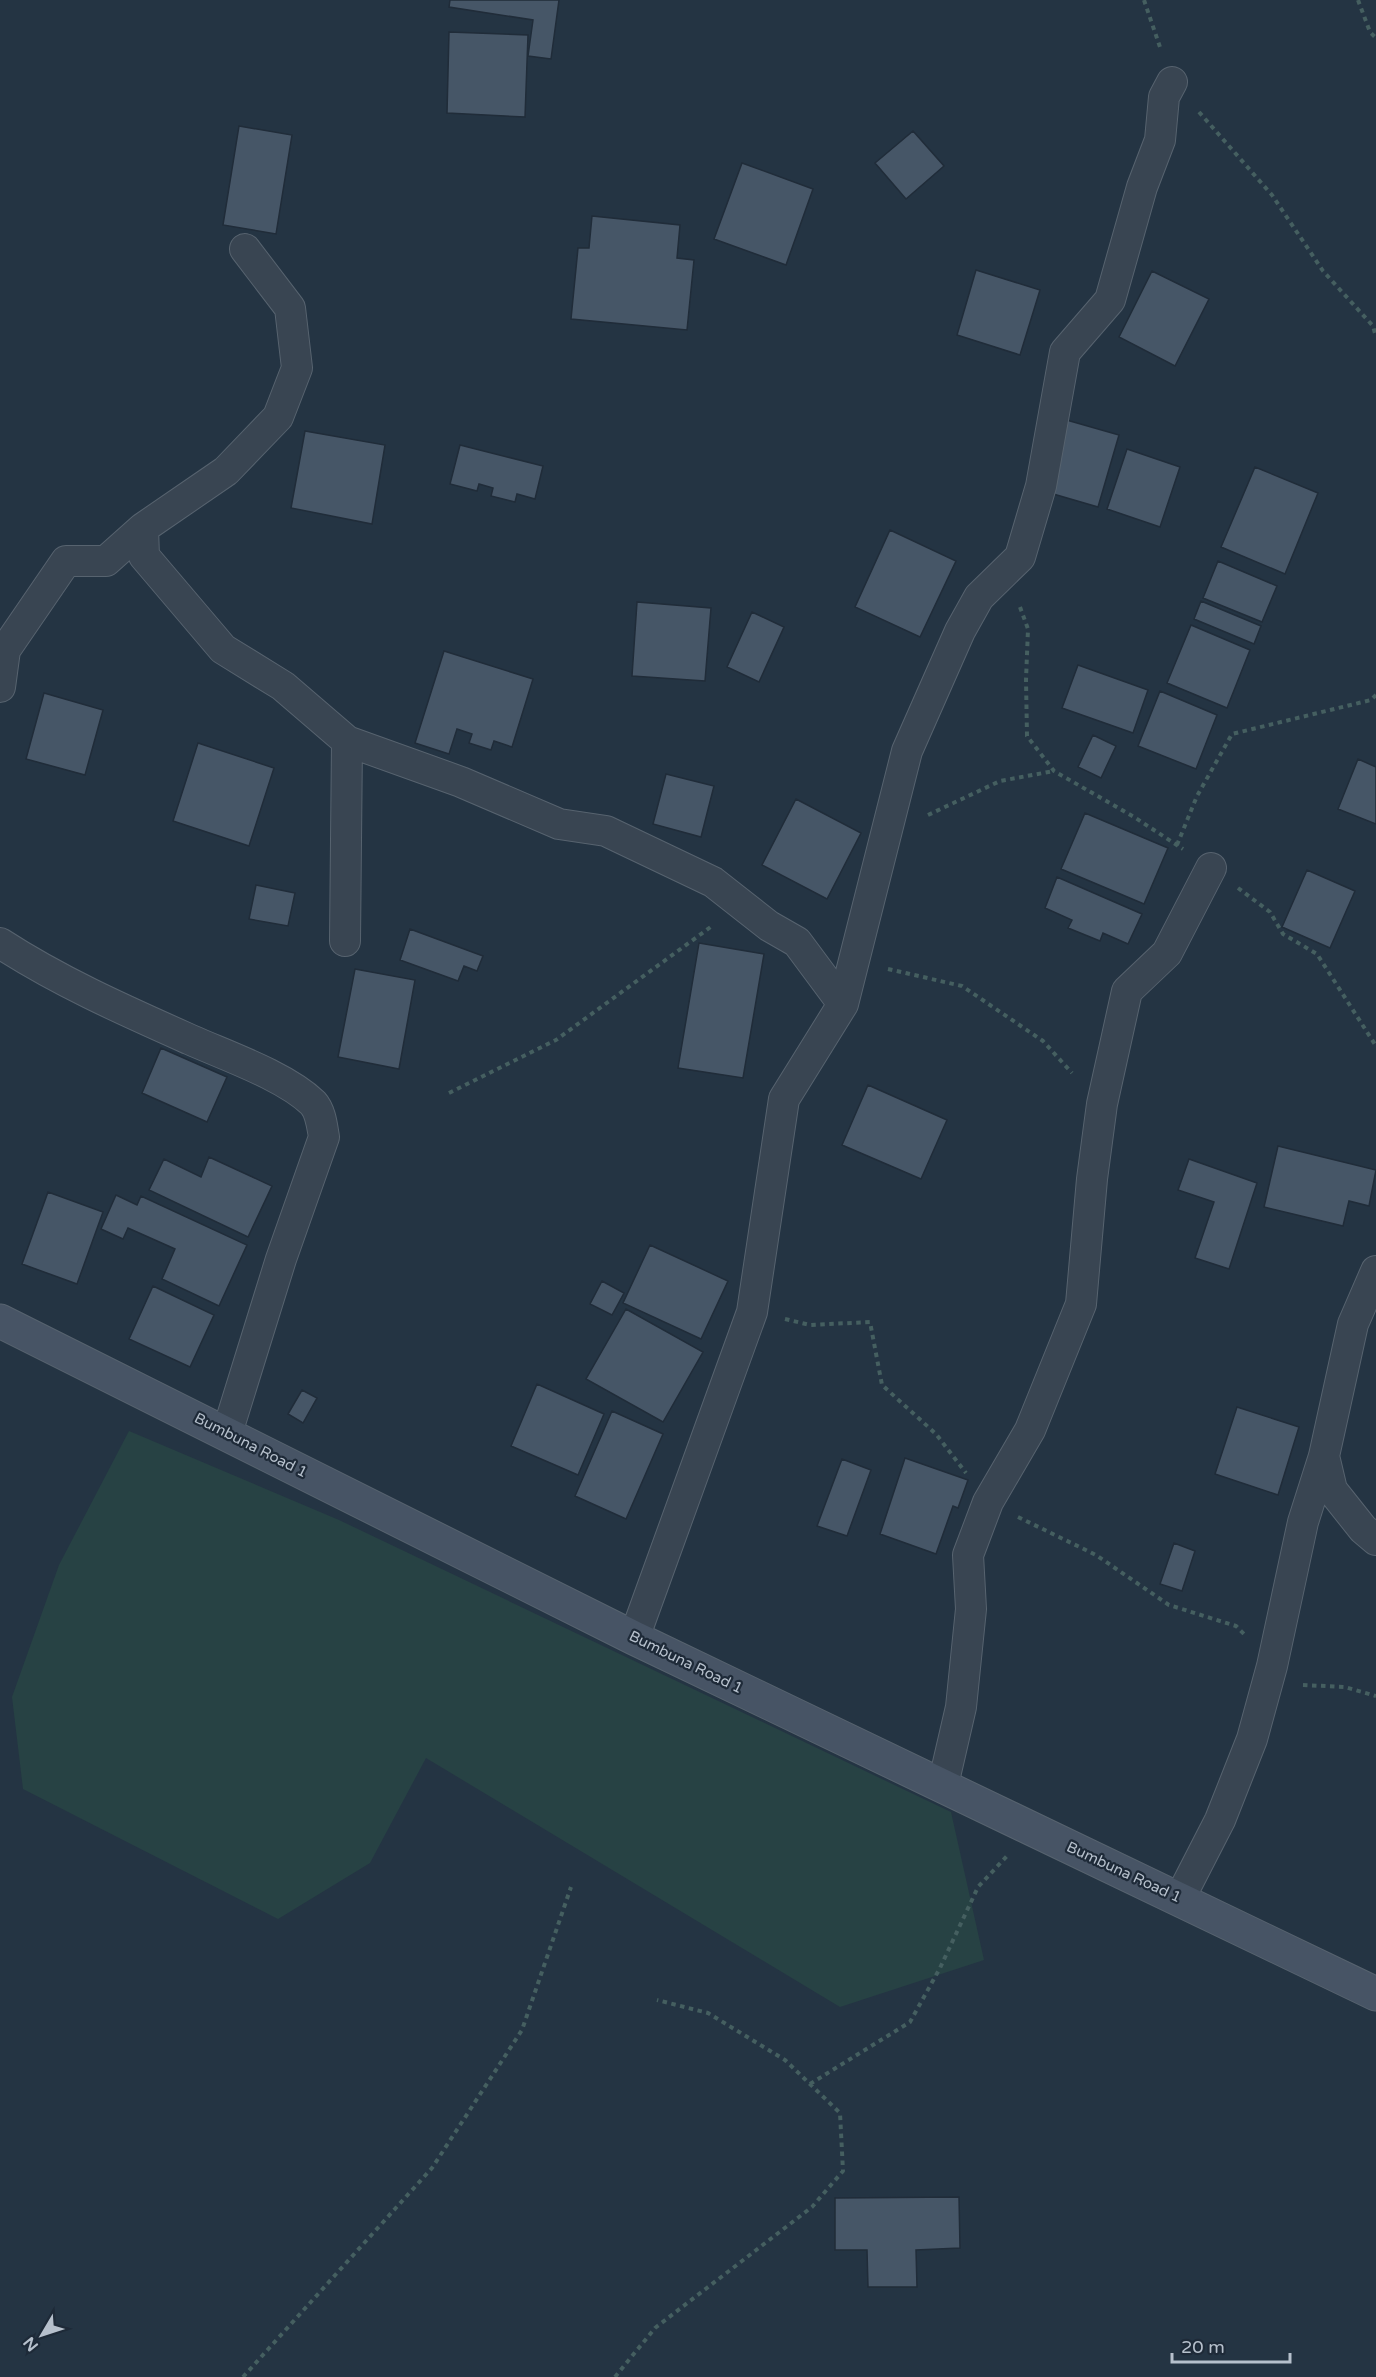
<svg xmlns="http://www.w3.org/2000/svg" width="1376" height="2377" font-family="'Varela Round',sans-serif">
<rect width="100%" height="100%" fill="#243443"/>
<path fill="#274244" d="M129,1431l210,89 612,292 33,148 -144,47 -414,-249 -56,105 -92,56 -255,-130 -11,-92 47,-132z"/>
<path fill="#465667" stroke="#202c39" stroke-width="1.5" d="M450,0h109l-8,59 -23,-3 5,-36 -84,-13z
M449,32l79,3 -3,82 -78,-4z
M239,126l53,9 -16,99 -53,-9z
M913,131l31,35 -38,33 -31,-36z
M742,163l71,26 -27,76 -72,-26z
M592,216l88,9 -3,33 17,2 -7,70 -116,-11 7,-71h11z
M976,270l64,20 -20,65 -63,-20z
M1152,271l57,28 -34,67 -56,-29z
M1063,419l56,16 -21,72 -55,-16z
M305,431l80,14 -13,79 -81,-16z
M460,445l83,21 -8,33 -18,-5 -2,8 -24,-6 2,-8 -14,-4 -2,7 -27,-7z
M1127,449l53,18 -20,60 -53,-18z
M1255,467l63,26 -33,81 -64,-27z
M890,530l66,31 -36,76 -65,-30z
M1218,561l59,25 -15,36 -59,-24z
M1201,601l60,25 -7,18 -60,-25z
M637,602l74,6 -6,73 -73,-5z
M752,612l32,15 -25,55 -32,-15z
M1191,625l59,25 -23,58 -60,-25z
M444,651l89,28 -21,68 -18,-6 -3,9 -22,-7 3,-9 -15,-5 -8,25 -34,-11z
M1078,665l70,25 -15,43 -71,-25z
M1160,691l57,24 -21,54 -58,-23z
M44,693l59,17 -18,65 -59,-16z
M1093,735l23,11 -15,32 -23,-11z
M198,743l76,25 -25,78 -76,-25z
M1358,759l18,8v57l-38,-15z
M666,774l48,12 -13,51 -48,-13z
M796,799l65,34 -34,66 -65,-34z
M1085,813l83,35 -24,56 -83,-35z
M1307,870l48,21 -25,57 -48,-21z
M1057,877l85,37 -14,30 -25,-11 -3,8 -32,-13 4,-8 -27,-12z
M256,885l39,8 -7,33 -39,-7z
M410,929l73,27 -6,15 -13,-5 -6,15 -58,-21z
M699,943l65,11 -21,124 -65,-10z
M355,969l60,11 -16,89 -61,-12z
M161,1048l66,29 -20,45 -65,-29z
M868,1085l79,35 -26,59 -79,-34z
M1278,1146l98,24 -7,36 -20,-5 -6,25 -79,-19z
M209,1157l63,29 -24,51 -99,-47 15,-31 37,18z
M1189,1159l68,24 -28,86 -34,-11 19,-56 -36,-12z
M48,1192l55,20 -26,72 -55,-20z
M116,1195l21,10 4,-9 106,49 -28,61 -57,-27 13,-30 -47,-21 -5,11 -22,-10z
M650,1245l78,36 -27,58 -78,-36z
M602,1281l22,12 -12,22 -22,-11z
M153,1286l61,29 -24,52 -61,-28z
M626,1309l77,43 -40,70 -77,-43z
M537,1384l67,30 -26,61 -67,-29z
M302,1390l15,8 -14,25 -15,-9z
M1237,1407l62,20 -21,68 -63,-21z
M612,1411l51,23 -37,85 -51,-23z
M905,1458l63,22 -10,28 -5,-2 -17,48 -56,-20z
M842,1459l29,11 -24,66 -30,-10z
M1174,1543l21,8 -13,40 -22,-7z
M959,2197l1,51 -44,2 1,37h-49l-1,-37h-32v-52z"/>
<g fill="none" stroke-linecap="round" stroke-linejoin="round">
<g stroke="#57636f" stroke-width="32">
<path id="minor" d="M245,249l45,59 7,60 -19,49 -52,54 -83,57 1,28 79,93 60,37 64,55 114,41 98,42 47,7 107,51 56,44 28,16 46,62
M0,687l5,-37 61,-89h40l37,-33
M345,941l2,-200
M0,943c60,39 126,68 191,97 36,16 94,36 122,63 8,9 9,23 11,34l-43,122 -54,174
M1324,1456l8,34 31,39 13,11
M634,1638l118,-326 32,-213 59,-95 64,-253 53,-120 19,-34 41,-40 21,-71 24,-134 45,-52 32,-113 18,-47 4,-43 8,-15
M943,1785l18,-78 10,-98 -3,-54 20,-53 42,-72 51,-126 11,-125 10,-75 25,-113 40,-38 44,-85
M1180,1898l40,-78 32,-81 20,-73 31,-144 21,-66 29,-132 23,-53"/>
</g>
<g stroke="#57636f" stroke-width="35">
<path id="secondary" d="M0,1321l634,317 742,356"/>
</g>
<path stroke="#455f60" stroke-width="4" stroke-dasharray="4.5 4.5" stroke-linecap="butt" d="M1144,0l17,50
M1358,0l12,32 6,6
M1199,112l73,83 51,76 50,55 3,11
M1020,607l8,22 -2,51 1,56 27,35 80,46 49,32
M928,815l72,-34 54,-10
M1177,845l20,-49 35,-62 139,-34 5,-5
M1238,888l32,24 13,22 34,20 59,92
M888,969l74,17 81,55 29,32
M449,1093l107,-53 156,-114
M785,1319l25,6 60,-3 12,63 54,49 30,39
M1018,1517l78,38 73,50 67,21 8,8
M1303,1685l42,2 31,9
M810,2084l100,-62 30,-54 38,-81 29,-31
M243,2377l189,-209 90,-138 49,-143
M615,2377l40,-49 157,-121 31,-36 -3,-58 -55,-53 -77,-47 -51,-13"/>
<use href="#minor" stroke="#394552" stroke-width="30"/>
<use href="#secondary" stroke="#475465" stroke-width="33"/>
</g>
<g text-anchor="middle" stroke-width="4.5" stroke-linejoin="round" paint-order="stroke">
<g font-size="15" fill="#b6c0cc" stroke="#1e2a38">
<text transform="translate(251 1445) rotate(27)" y="5">Bumbuna Road 1</text>
<text transform="translate(686 1662) rotate(26)" y="5">Bumbuna Road 1</text>
<text transform="translate(1124 1872) rotate(25)" y="5">Bumbuna Road 1</text>
</g>
</g>
<g transform="translate(42 2335) rotate(231)" stroke="#1e2a38" stroke-width="4.5" paint-order="stroke">
<path d="M0-4.5L10 22L0 15L-10 22Z" fill="#b6c0cc"/>
<text y="-9" font-size="16" font-weight="bold" text-anchor="middle" fill="#b6c0cc">N</text>
</g>
<path d="M1172 2353v9h118v-9" fill="none" stroke="#b6c0cc" stroke-width="3"/>
<text x="1181" y="2353" font-size="18" fill="#b6c0cc" stroke="#1e2a38" stroke-width="4.5" paint-order="stroke">20 m</text>
</svg>
